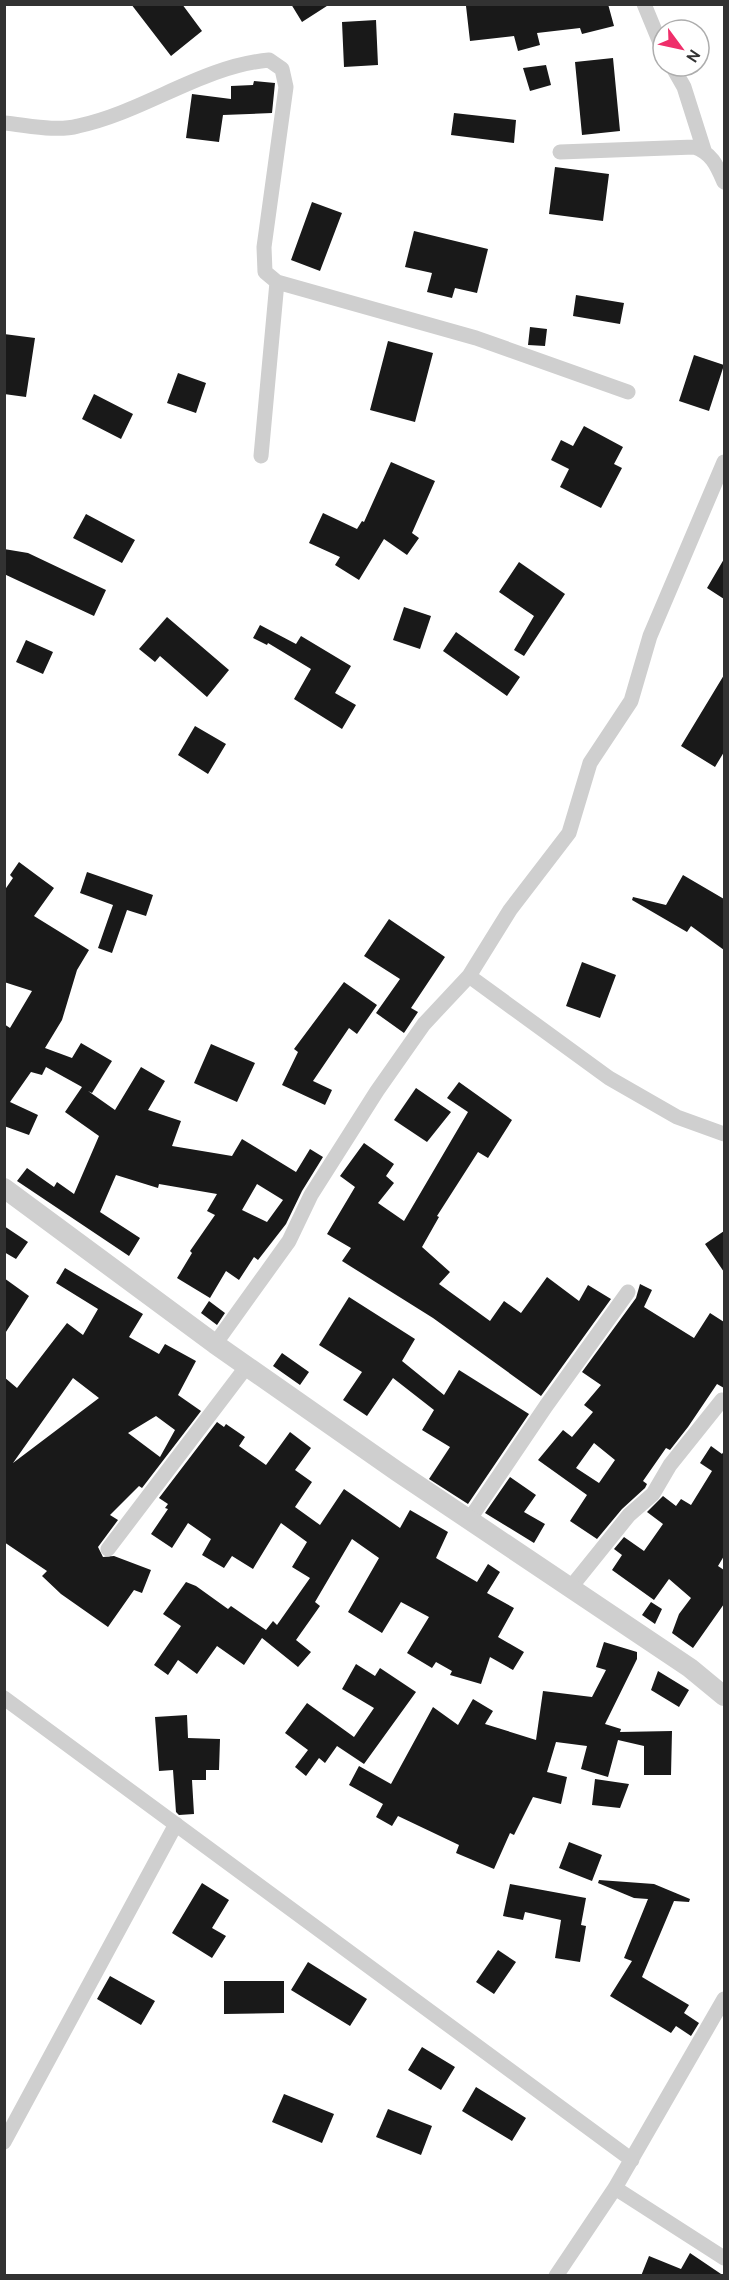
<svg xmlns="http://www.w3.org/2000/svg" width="729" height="2280" font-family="Cabin,sans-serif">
<rect width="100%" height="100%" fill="#fff"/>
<path fill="#191919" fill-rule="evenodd" d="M131,4h51l20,27 -31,25z
M291,4h39l-28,18z
M477,4h131l6,22 -32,8 -2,-6 -43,5 3,12 -22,6 -4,-15 -44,5 -4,-35z
M376,20l2,45 -34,2 -2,-45z
M613,58l7,73 -38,4 -7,-73z
M546,65l5,20 -21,6 -7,-23z
M254,81l21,2 -3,30 -49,2 -4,27 -33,-4 6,-44 39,5v-13l22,-1z
M454,113l62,7 -2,23 -63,-8z
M555,167l54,7 -6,47 -54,-7z
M312,202l30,11 -22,58 -29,-11z
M414,231l74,18 -11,44 -22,-5 -3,10 -25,-6 5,-19 -27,-6z
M576,295l48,8 -4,21 -47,-8z
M530,327l17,2 -2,17 -17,-1z
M4,334l31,4 -9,59 -22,-3z
M388,341l45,12 -18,69 -45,-12z
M694,355l30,10 -15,46 -30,-10z
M178,373l28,10 -10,30 -29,-10z
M94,394l39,20 -12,25 -39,-20z
M584,426l39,21 -9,17 8,4 -21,40 -41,-21 9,-18 -18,-9 10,-20 12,6z
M391,462l44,19 -23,52 7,5 -12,17 -23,-16 -25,41 -24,-15 5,-8 -31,-14 14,-30 34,16 5,-8 2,1z
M86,514l49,26 -13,23 -49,-25z
M4,549l24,4 78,37 -12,26 -90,-42z
M724,559v40l-17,-11z
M519,562l46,32 -41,62 -10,-6 20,-34 -35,-24z
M404,607l27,9 -11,33 -27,-9z
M167,617l62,53 -22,27 -47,-41 -5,6 -16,-13z
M260,625l36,19 5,-8 50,30 -16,27 21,12 -14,24 -48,-30 17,-30 -43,-26 -1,2 -14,-7z
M456,632l64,45 -13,19 -64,-45z
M26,640l27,12 -10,22 -27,-12z
M724,675v77l-9,15 -34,-21z
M195,726l31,18 -18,30 -30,-19z
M19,862l35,26 -20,28 55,34 -12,20 -15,50 -17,28 27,10 9,-15 31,18 -20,32 -4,-2 27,19 26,-43 24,14 -17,29 33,11 -9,25 60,10 10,-17 54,33 14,-23 13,8 -21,34 -16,33 -28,36 -4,-3 -15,23 -13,-9 -16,27 -33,-20 15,-25 -2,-2 25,-36 -8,-4 10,-17 -58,-10 -1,4 -42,-13 -16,37 40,26 -11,18 -112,-75 10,-13 27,19 3,-5 17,12 25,-58 -34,-24 17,-25 -36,-20 -4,8 -11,-3 -21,30 28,13 -9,20 -25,-9v-102l6,4 22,-37 -28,-9v-91l9,-13 -3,-3zM257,1184l26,16 -16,22 -25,-12z
M87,872l66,23 -7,21 -19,-6 -15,43 -14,-5 15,-43 -33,-12z
M683,875l41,24v51l-33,-24 -4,6 -55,-32 1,-3 33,8z
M389,919l56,38 -34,51 7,4 -14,21 -28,-20 24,-34 -36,-23z
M582,962l34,13 -16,43 -34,-12z
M344,982l33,23 -20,29 -8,-6 -36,53 19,9 -7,15 -43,-20 16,-33 -4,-3z
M211,1044l44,19 -18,39 -43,-19z
M459,1082l53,38 -24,38 -10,-6 -41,64 2,1 -17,30 28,25 -11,12 51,37 14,-20 17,12 26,-36 32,24 9,-16 23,14 -70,97 -108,-78 -91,-57 9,-13 -24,-14 28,-47 -15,-11 24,-33 30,21 -8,12 8,7 -16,20 26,18 64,-109 -21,-14z
M416,1088l35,24 -24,30 -33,-22z
M4,1226l24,16 -12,17 -12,-7z
M724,1231v41l-19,-28z
M65,1268l78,46 -14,23 30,17 6,-10 31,17 -18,34 23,16 -59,77 -3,-2 -29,29 8,5 -20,27 5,10 11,-1 37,14 -9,23 -8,-3 -26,37 -47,-33 -19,-18 5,-5 -43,-29v-165l13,11 50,-65 16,12 15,-26 -42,-26zM73,1378l26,20 -86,65zM156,1416l19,14 -15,27 -32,-24z
M4,1278l25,18 -25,39z
M640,1284l12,6 -8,17 50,31 16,-25 14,9v66l-7,-4 -29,43 -18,23 -4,-2 -23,33 4,3 -2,4 -23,21 -25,30 -27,-18 17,-26 -49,-35 25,-30 9,7 21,-25 -9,-7 17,-20 -19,-13 54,-74zM594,1443l21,17 -16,23 -23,-15z
M349,1297l66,42 -13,22 42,34 15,-25 70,44 -61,90 -39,-25 21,-32 -28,-17 12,-20 -41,-32 -26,38 -24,-16 19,-28 -43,-27z
M209,1301l16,12 -8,12 -16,-12z
M282,1353l27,19 -9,13 -27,-19z
M217,1422l7,5 2,-3 19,13 -6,9 27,19 24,-33 21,16 -16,22 17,12 -17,25 25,18 24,-36 56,39 10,-18 38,22 -12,26 41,24 11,-18 12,8 -13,21 27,15 -16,29 26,15 -11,18 -23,-13 -9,27 -31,-9 2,-4 -16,-9 -4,6 -25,-15 22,-36 -28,-15 -19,31 -34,-21 31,-54 -27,-19 -37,63 5,4 -24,34 15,12 -13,15 -36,-29 -18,27 -27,-19 -20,28 -19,-14 -10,15 -14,-10 27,-39 -18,-12 23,-32 10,4 32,23 3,-3 35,24 7,-9 4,4 33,-47 -18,-11 15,-25 -26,-19 -28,46 -21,-13 -8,12 -22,-13 9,-16 -23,-16 -16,25 -21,-14 17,-25 -3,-1 3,-4 -9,-6z
M711,1446l11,8 2,-3v105l-6,10 6,4v34l-31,44 -21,-15 7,-19 12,-16 -22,-19 -15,21 -42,-30 10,-15 -8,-6 10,-12 20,14 19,-27 -16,-12 16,-16 13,10 5,-7 10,6 21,-34 -12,-8z
M510,1477l26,18 -12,17 21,12 -11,19 -49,-30z
M651,1602l11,7 -7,15 -13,-9z
M604,1642l33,10v7l-32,65 16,5 -1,3 52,-1 -1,44h-27v-29l-26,-6 -10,37 -27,-8 6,-23 -31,-4 -9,30 20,5 -6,27 -28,-7 -19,38 -4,-2 -16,36 -38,-16 3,-8 -61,-29 -6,10 -16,-9 7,-13 -34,-19 10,-19 32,18 42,-77 25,18 15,-26 20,12 -8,13 51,16 7,-49 49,6 14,-27 -10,-3z
M356,1664l19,12 5,-8 36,24 -52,72 -27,-18 -12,17 -6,-5 -13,18 -11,-9 13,-17 -23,-17 22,-30 47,34 20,-29 -32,-19z
M658,1671l31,19 -10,17 -28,-17z
M187,1715l1,23 32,1 -1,31h-13v10h-14l2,34 -15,1 -3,-3 -3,-42 -14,1 -4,-54z
M595,1779l34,5 -9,24 -28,-3z
M569,1842l33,13 -10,26 -33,-13z
M599,1880l55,4 36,15 -1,3 -15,-1 -32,76 47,28 -5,8 15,10 -8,13 -15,-10 -5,7 -61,-37 22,-35 -8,-3 24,-59 -14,-1 -36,-15z
M202,1883l27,17 -17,28 14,8 -14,22 -40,-25z
M510,1884l76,14 -5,27 5,1 -6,36 -25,-4 6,-38 -36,-8 -2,8 -20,-4z
M498,1950l18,12 -22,32 -18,-12z
M308,1962l59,37 -17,27 -59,-36z
M110,1976l45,25 -14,24 -44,-26z
M224,1981h60v32l-60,1z
M422,2047l33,20 -14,23 -33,-20z
M476,2087l50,31 -14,23 -50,-30z
M284,2094l50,20 -12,29 -50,-21z
M388,2109l44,17 -11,29 -45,-18z
M690,2253l34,23h-83l8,-20 32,13z"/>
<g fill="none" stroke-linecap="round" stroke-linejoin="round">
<path stroke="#cfcfcf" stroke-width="15" d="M644,4l19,46
M672,66l12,21 20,63
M4,123c23,2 52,9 74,3 66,-14 124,-60 191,-66l13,9 4,18 -22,160 1,25 12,10 199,56 152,54
M560,152l134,-5c18,6 23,19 30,35
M261,456l16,-174
M469,976l140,102 68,39 47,17
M215,1344l74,-103 22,-46 66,-104 47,-67 45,-48 41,-66 59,-77 21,-70 41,-62 19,-65 74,-174
M469,1520l77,-114 82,-114
M108,1549l139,-183
M571,1587l58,-72 24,-21 17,-29 52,-65
M4,1698l628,462
M4,2142l172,-318
M615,2188l109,70
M556,2276l59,-88 109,-189"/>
<path stroke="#cfcfcf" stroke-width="20" d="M4,1188l211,156 183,128 292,196 34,28"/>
</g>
<rect width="729" height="2280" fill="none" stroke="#323232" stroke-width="12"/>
<g transform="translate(681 48) rotate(123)"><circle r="28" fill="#ffffff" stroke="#adadad" stroke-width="1.5"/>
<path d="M0-4.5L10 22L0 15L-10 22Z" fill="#ef2e6a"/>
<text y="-9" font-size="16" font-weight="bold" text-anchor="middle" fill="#323232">N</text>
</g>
</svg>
